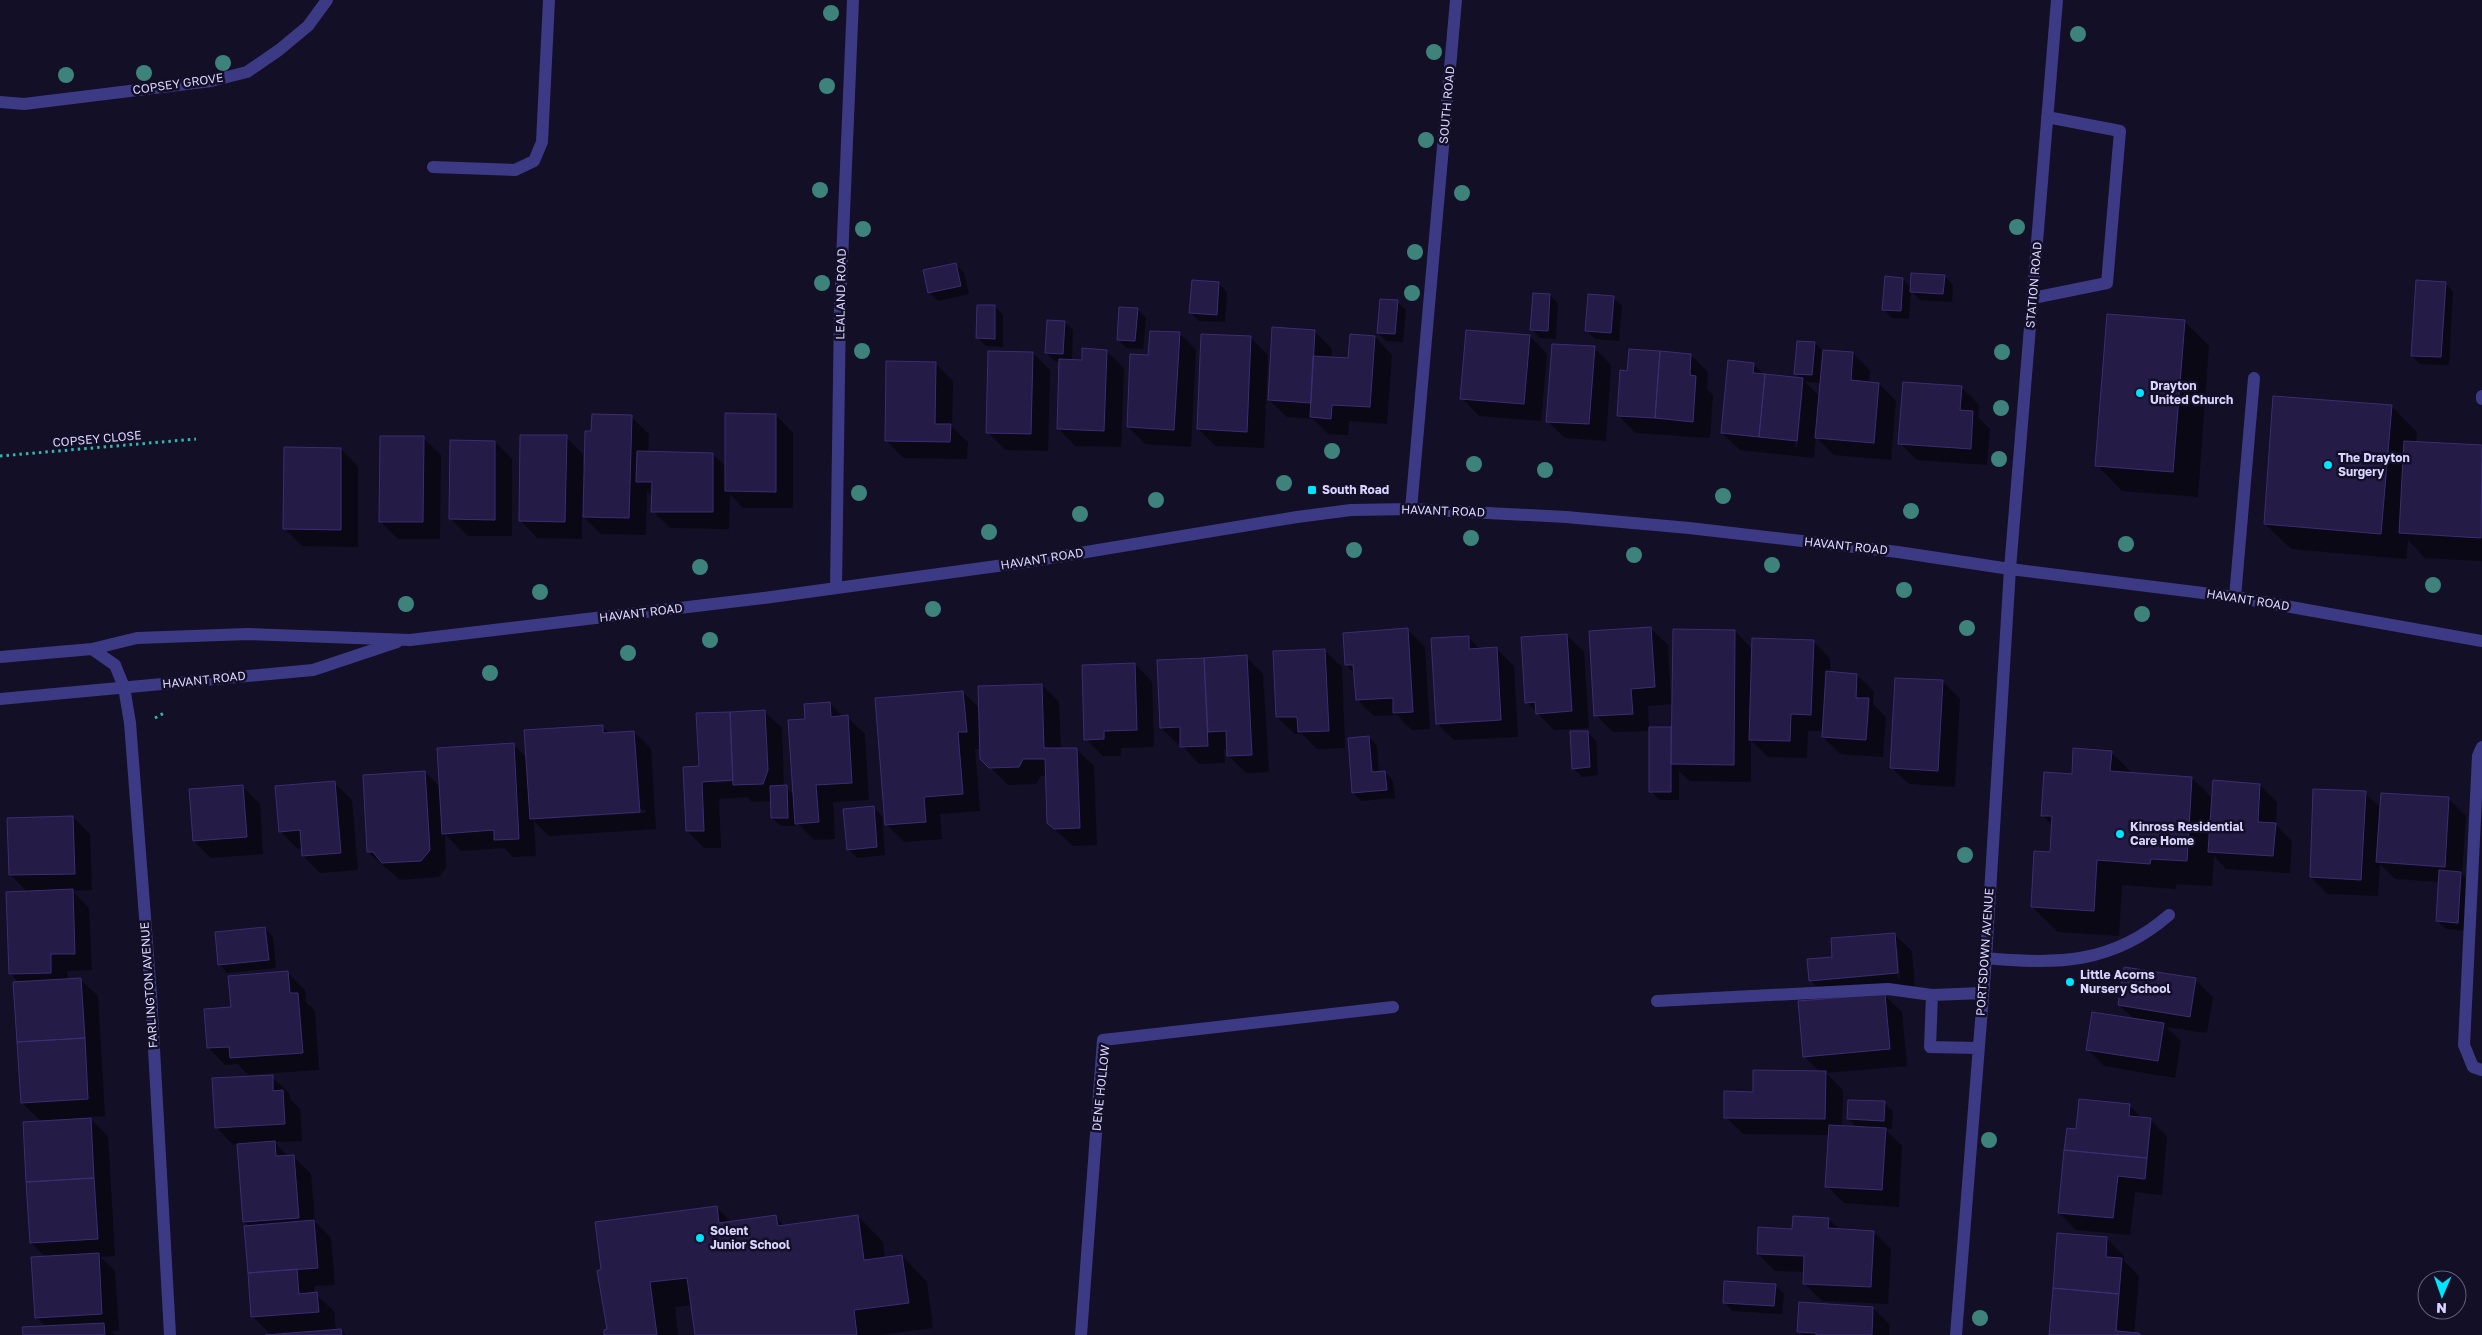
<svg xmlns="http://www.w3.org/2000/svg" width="2482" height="1335" font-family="'Golos Text',sans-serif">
<rect width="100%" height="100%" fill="#130f26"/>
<path fill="#0007" fill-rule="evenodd" d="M956,265l8,8 5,21 -31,7 -9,-9z
M1944,276l9,9 -1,17 -32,-2 -9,-9 -2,28 -17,-1 -9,-9 20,-30 8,9z
M1218,283l9,9 -2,30 -26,-1 -8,-8z
M2445,283l8,9 -4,73 -29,-1 -8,-8z
M1549,295l9,8 -2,36 -16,-1 -8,-8z
M1613,298l9,8 -3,35 -24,-2 -9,-9z
M1397,302l9,8 -3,32 -17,-1 -8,-8z
M995,306l8,9v32l-17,-1 -8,-8z
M1137,309l9,9 -3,31 -17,-1 -8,-9z
M2184,321l25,25 -11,151 -76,-6 -25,-26z
M1064,322l9,8 -1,31h11l23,-10 18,17 -3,79 -46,-1 -17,-18 2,-66 -5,-1 -9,-8z
M1314,331l18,18 -1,9 18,2 26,-23 17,18 -5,69 -38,-3 -1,14 -20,-1 -15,-15 -26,-2 -18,-17z
M1179,333l17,17 -5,97 -46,-3 -17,-17 21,-71z
M1530,336l17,18 -6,67 -62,-5 -17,-18z
M1251,338l17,17 -4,93 -48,-2 -18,-17z
M1815,343l8,8 30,2 17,18 -1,12 10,1 17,17 -5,59 -57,-5 -18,-18 -2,21 -74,-8 -18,-17 31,-69 12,12 36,3 -6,-6zM1805,382l16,1 -1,14zM1800,393h3l-6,55 -2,-1z
M1594,348l17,17 -5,76 -41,-3 -18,-17z
M1033,353l17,17 -2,81 -43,-1 -17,-18z
M1691,355l17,17 -1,17 6,6 -3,43 -75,-5 -17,-18 10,-43z
M936,364l17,17 -1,46 16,15 -1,17 -64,-1 -17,-18z
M1961,387l18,18 -1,12 12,12 -3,36 -70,-5 -17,-17z
M2391,406l26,26 -1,11 66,3v115l-57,-3 -17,-18 -2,19 -115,-10 -26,-25z
M776,415l17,18v75h-50l-13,-14 -1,35 -59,-1 -17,-17v-14l-6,-6 -1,44 -45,-1 -19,-19v24l-45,-1 -17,-18 46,-83 17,17v13h3l6,-35 39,-15 18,17 -1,19 65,1 13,13z
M423,438l18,17 -1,84h-42l-18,-18z
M495,442l17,17v77h-44l-17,-17z
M341,449l17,18v80l-56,-1 -17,-17z
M1650,628l18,17 3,55 64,-69 18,19 60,-9 17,18v14l27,2 17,17 -1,12 13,13 -3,40 -43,-3 -17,-17v-6h-15l-1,27 -39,-1 -17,-17v42l-61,-1 -11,-10v29h-20l-8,-9 -1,-60 -37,1 -17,-17zM1673,704v26l-24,-2 -1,-22z
M1408,630l17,17 5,82 -18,1 -15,-15 -23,1 -17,-17 -2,-25 -9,-9z
M1566,635l18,17 5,76 -35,2 -27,-28z
M1468,637l13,13 16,-1 17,17 4,71 -64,3 -17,-17z
M1324,650l18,17 3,81 -28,1 -15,-15h-7l-18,-17z
M1246,657l17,17 6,98 -23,1 -18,-18v-6h-4l1,14 -26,1 -17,-19h-3l-18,-17 -3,-67z
M1135,664l17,18 2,65 -33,1v8h-18l-17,-17z
M1943,682l17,17 -5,88 -46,-3 -18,-17z
M1042,685l17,17 2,47h15l18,17 3,79 -24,1 -25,-23 -1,-47h-6l-5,8 -28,1 -27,-27v-9h-6l5,62 -40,3 2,25 -38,3 -18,-18 77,-132 17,17z
M830,704l13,13h4l18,17 4,66 -36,2 2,37 -21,1 -18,-18v4h-15l-9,-8 -1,-17 -19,1 -5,-5 -28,2 2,49h-17l-17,-17 13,-64 64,-56 18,17 2,58 11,9 11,-74zM739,779l1,2 -25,2v-3z
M602,726l8,8 24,-2 17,17 5,80 -107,7 -15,-15 2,35 -23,1 -9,-9 -43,3 -16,-17 1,34 -7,9 -39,3 -32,-28 57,-80 16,16 72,-44 14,14zM646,810v3l-100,6v-2z
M1587,732l9,9 2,34 -16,2 -9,-9z
M1369,737l8,9 2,27 6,-1 8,9 2,17 -34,3 -8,-8z
M2111,752l22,22 59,4 21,21 47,-14 17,17 -1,23 16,16 -2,32 -64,-4 -12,-13 -2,30 -36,-2v5l-54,-4 -3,51 -61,-4 -26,-25 19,-54 2,-27 -11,-11 31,-40z
M334,783l18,17 6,70 -38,3 -17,-17 -1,-8 -4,1 -18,-18z
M242,786l18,18 3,50 -52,4 -17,-17z
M2365,793l16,15 68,-9 17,17 -4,58 7,7 -3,50 -20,-2 -9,-8 3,-39 -45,-3 -15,-15 -2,32 -50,-2 -17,-17z
M873,807l9,9 3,39 -28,3 -9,-9z
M73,817l17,17 2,56 -20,1 17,17 3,62 -25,1 1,9 12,-1 18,17 7,120 -17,1 20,19 7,120 -14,1 14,14 4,60h-8l4,4h-91l22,-8 -10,-10 10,-60 -15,-14 11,-121 -20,-19 -3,-120 -9,-10 18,-80 -18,-19z
M265,928l8,9 3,31 -49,5 -8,-9z
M1894,934l18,17 3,39 -33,3 20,19 5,54 -81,7 17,17 -1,37h15l-9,-9 36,-15 9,8 -1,18 -8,-1 18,18 -3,61 -55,-4 -17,-17 3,-51 -87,-1 -17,-17 28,-24 66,-21 -16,-16 26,-56 -20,-20 24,-22zM1895,951h3l2,28h-2z
M288,973l17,17 1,12 9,9 4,59 -71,5 -10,-11 -13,1 -17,-18 24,-39z
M2195,980l18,17 -6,36 -41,-6 15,14 -6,37 -71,-12 -17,-17 47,-30 -15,-14z
M272,1077l18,17v5l10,10 2,32 -28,1 15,15 4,-1 18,18 4,48 16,16 4,47 -21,1 1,8 19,17 2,20 5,-1 5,5h-75l-19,-19 -3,-90 -5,-4 -6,-78 -5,1 -17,-18z
M2129,1105l14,14 7,1 17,17 -5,58 -27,-3 -5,43 -54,-5 -17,-17 18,-82z
M717,1208l15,15 44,-6 9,9 73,-10 25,26 2,16 17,-2 25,26 6,46 -54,7h-183l-4,-30 -17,2 3,28h-72l2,-5 -10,-58z
M1829,1219l11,11 34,2 17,17 -3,55 -66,-3 -18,-18 1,-11 -30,-1 -17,-17 35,-24z
M2107,1239l17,17v5l15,15 -5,58 5,1h-89z
M1775,1285l9,9 -2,20 -50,-3 -8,-9z
M1873,1308l17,17 -1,10h-87l-4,-4z"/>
<path fill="#241b47" stroke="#3b2d73" d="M956,263l5,23 -33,7 -5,-23z
M1911,273l34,2 -2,19 -33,-2z
M1885,276l18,2 -2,33 -19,-1z
M1192,280l27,2 -2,33 -28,-2z
M2416,280l30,2 -5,75 -30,-1z
M1533,293l17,1 -2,37 -18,-1z
M1588,294l26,2 -3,37 -26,-2z
M1380,299l18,1 -3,34 -18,-1z
M977,305h18v34l-19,-1z
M1119,307l19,1 -3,33 -18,-1z
M2107,314l78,6 -12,152 -78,-6z
M1047,320l18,1 -2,33 -18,-1z
M1272,327l43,3 -4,73 -43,-3z
M1466,330l64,5 -6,69 -64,-5z
M1150,331l30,1 -6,98 -47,-3 3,-73 18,1z
M1201,334l50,2 -4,96 -50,-3z
M1350,334l25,2 -5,71 -38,-2 -1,14 -21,-2 3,-61 35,2z
M1797,341l18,1 -3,33 -18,-1z
M1552,344l43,2 -6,78 -43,-2z
M1082,348l25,2 -3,81 -47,-2 2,-70 23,1z
M1629,349l31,2 -5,67 -38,-2 3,-46 7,1z
M1823,350l30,2 -2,28 28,3 -5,60 -59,-5z
M988,351l45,1 -2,82 -45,-1z
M1660,351l31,3 -1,21 6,1 -3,46 -38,-4z
M1728,360l26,3 -1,10 12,1 -6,63 -38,-4z
M886,361l50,1 -1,62h16l-1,18 -65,-1z
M1765,374l38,4 -6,63 -38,-4z
M1903,382l59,4 -2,24 13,1 -2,38 -73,-5z
M2273,396l119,9 -11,129 -117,-10z
M725,413l51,1v78l-51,-1z
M592,414l40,1 -3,103 -46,-1 2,-86h6z
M520,435h47l-2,87 -46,-1z
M380,436h44l-1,86h-44z
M450,440l45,1v79l-46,-1z
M2404,441l78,4 -1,93 -82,-5z
M284,447l57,1v82l-58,-1z
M637,451l76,2v59h-62l1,-30h-16z
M1651,627l4,60 -24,2 2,25 -39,2 -5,-85z
M1408,628l5,84 -20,1v-15l-37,2 -3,-35h-8l-2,-32z
M1673,629l62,1 -1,135 -63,-1z
M1567,634l5,77 -36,3 -1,-12 -10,1 -4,-66z
M1469,636v13l28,-2 4,73 -65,4 -5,-86z
M1752,638l62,2 -3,75 -20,-1 -1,27 -41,-1z
M1325,649l4,82 -31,1 -1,-15h-21l-3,-66z
M1247,655l5,100 -25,1 -1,-25 -18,1 -4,-74z
M1204,658l4,88 -28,1v-20l-20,1 -3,-68z
M1135,663l2,67 -33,1v8l-20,1 -2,-75z
M1826,671l31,3 -1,24h13l-3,42 -44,-3z
M1895,678l48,2 -5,91 -48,-3z
M1042,684l2,64h33l3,80 -26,1 -7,-6 -2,-64h-22l-4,8 -30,1 -9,-9 -2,-73z
M963,691l4,41h-9l5,62 -39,3 2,25 -41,3 -10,-127z
M830,702l1,15 17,-2 4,68 -36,2 3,37 -24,2 -7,-104 17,-1 -1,-15z
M765,710l3,60 -5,14 -30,1 -3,-73z
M730,712l3,68 -31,2 2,49h-18l-3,-64 16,-1 -3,-53z
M603,725v8l31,-2 6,81 -110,7 -6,-89z
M1649,727h22v65h-22z
M1570,731h18l2,36 -18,2z
M1369,736l3,36 13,-1 2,19 -35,3 -4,-55z
M514,743l5,96 -25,1v-10l-52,4 -5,-86z
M2073,748l39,3 -2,20 82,6 -5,84 -36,-2 -1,5 -53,-4 -3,51 -63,-4 3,-56 16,1 2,-36h-11l3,-44 28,2z
M425,771l5,79 -9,11 -39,2 -9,-11h-6l-4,-77z
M2213,780l47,4 -2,38 18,1 -3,33 -65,-4z
M335,781l6,72 -39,3 -2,-26 -21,2 -4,-46z
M243,785l4,52 -54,4 -4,-52z
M787,785l1,33h-17l-1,-32z
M2313,789l53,2 -5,89 -51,-3z
M2381,793l68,4 -4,70 -69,-5z
M874,806l3,41 -30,3 -4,-41z
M73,816l2,58 -66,1 -2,-57z
M2439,870l22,2 -3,51 -22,-2z
M73,889l2,65h-24v19l-42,1 -3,-82z
M265,927l4,33 -51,5 -3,-33z
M1895,933l3,40 -89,8 -2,-22 25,-2 -1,-19z
M2124,967l72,11 -6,39 -72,-12z
M288,971l2,22h8l5,60 -73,5 -1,-11 -22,1 -3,-39 27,-2 -3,-31z
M81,978l4,60 -68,4 -4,-60z
M1885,994l5,55 -87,8 -5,-56z
M2092,1012l72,11 -6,38 -72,-11z
M85,1038l3,61 -67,4 -4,-61z
M1753,1070l73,1 -1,48 -101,-1v-27l29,1z
M273,1075v16l10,-1 2,34 -70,4 -3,-50z
M2079,1099l51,5 -1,12 22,2 -4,40 -83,-8 3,-22 9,1z
M1848,1100l37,1 -1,20 -37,-2z
M91,1118l3,60 -68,4 -3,-60z
M1829,1125l57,3 -4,62 -57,-3z
M275,1141l1,15 18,-1 5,63 -56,4 -6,-78z
M2064,1150l83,8 -2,21 -27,-3 -5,42 -55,-5z
M94,1178l4,61 -68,4 -4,-61z
M717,1206l2,17 57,-8 2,11 80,-11 6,45 38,-5 7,48 -55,7 3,25h-162l-8,-57 -37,4 7,53h-53v-5l3,-1 -10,-58 4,-2 -6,-47z
M1793,1216l36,2 -1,10 46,3 -3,56 -68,-3 1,-28 -47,-2 1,-27 34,2z
M314,1220l4,48 -70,5 -4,-47z
M2057,1233l50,4 -1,20 16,1 -3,36 -66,-6z
M99,1253l3,61 -67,4 -4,-61z
M297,1269l2,25 18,-2 2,20 -68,5 -3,-44z
M1724,1281l52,3 -2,22 -51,-3z
M2053,1288l66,6 -3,37 23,2 1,2h-91z
M1799,1302l74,5 -1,28h-56v-2l-19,-1z
M104,1323l1,12h-82l-1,-8z
M341,1329l1,6h-77z"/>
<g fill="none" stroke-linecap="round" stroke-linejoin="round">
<path stroke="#2fb8b0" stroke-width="3" stroke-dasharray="2.5 4" stroke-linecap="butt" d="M0,456l196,-17
M155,718l11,-6"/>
<path stroke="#3d3a85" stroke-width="12" d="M0,102l24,2 187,-23 36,-9 32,-22 29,-24 19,-26
M433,167l82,3 19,-9 8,-19 7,-142
M2033,298l74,-15 13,-152 -73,-14
M2482,399v-3
M1411,509l45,-509
M836,588l4,-280 13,-308
M2235,597l19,-219
M92,649l23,16 9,22 6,36 21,272 19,340
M0,657l92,-8 45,-11 111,-4 162,6 354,-42 262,-36 271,-45 54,-7 60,-1 155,8 123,11 209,24 112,17 225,28 247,44
M0,699l313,-29 84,-28
M2482,747l-4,9 -14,289 9,22 9,3
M1986,958c70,7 127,6 183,-43
M1932,995l-2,52 48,1
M1657,1001l231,-12 44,6 51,-2
M1081,1335l22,-295 290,-33
M1956,1335l30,-377 24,-389 47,-569"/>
</g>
<g fill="#3d827b">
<circle cx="831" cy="13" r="8"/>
<circle cx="2078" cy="34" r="8"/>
<circle cx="1434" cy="52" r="8"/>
<circle cx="223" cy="63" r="8"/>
<circle cx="144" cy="73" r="8"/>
<circle cx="66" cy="75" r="8"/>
<circle cx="827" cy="86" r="8"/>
<circle cx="1426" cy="140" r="8"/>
<circle cx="820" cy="190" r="8"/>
<circle cx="1462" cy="193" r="8"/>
<circle cx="2017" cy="227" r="8"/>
<circle cx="863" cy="229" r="8"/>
<circle cx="1415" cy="252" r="8"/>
<circle cx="822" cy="283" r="8"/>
<circle cx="1412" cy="293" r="8"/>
<circle cx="862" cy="351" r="8"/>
<circle cx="2002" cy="352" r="8"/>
<circle cx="2001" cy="408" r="8"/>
<circle cx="1332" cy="451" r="8"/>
<circle cx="1999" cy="459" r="8"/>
<circle cx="1474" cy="464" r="8"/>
<circle cx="1545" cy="470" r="8"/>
<circle cx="1284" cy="483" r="8"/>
<circle cx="859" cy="493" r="8"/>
<circle cx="1723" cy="496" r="8"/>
<circle cx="1156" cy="500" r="8"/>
<circle cx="1911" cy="511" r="8"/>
<circle cx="1080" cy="514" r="8"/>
<circle cx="989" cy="532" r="8"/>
<circle cx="1471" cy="538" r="8"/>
<circle cx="2126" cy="544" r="8"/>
<circle cx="1354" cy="550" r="8"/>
<circle cx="1634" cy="555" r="8"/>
<circle cx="1772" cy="565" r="8"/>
<circle cx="700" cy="567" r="8"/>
<circle cx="2433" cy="585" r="8"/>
<circle cx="1904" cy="590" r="8"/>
<circle cx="540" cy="592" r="8"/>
<circle cx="406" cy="604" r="8"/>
<circle cx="933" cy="609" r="8"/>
<circle cx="2142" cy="614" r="8"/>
<circle cx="1967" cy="628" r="8"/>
<circle cx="710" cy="640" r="8"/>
<circle cx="628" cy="653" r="8"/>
<circle cx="490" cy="673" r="8"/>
<circle cx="1965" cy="855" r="8"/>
<circle cx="1989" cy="1140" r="8"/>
<circle cx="1980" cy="1318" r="8"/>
</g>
<g fill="#00e5ff" stroke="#130f26" stroke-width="2">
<circle cx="2140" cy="393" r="5"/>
<circle cx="2328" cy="465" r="5"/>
<rect x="1307" y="485" width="10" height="10" rx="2.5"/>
<circle cx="2120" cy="834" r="5"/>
<circle cx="2070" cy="982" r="5"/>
<circle cx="700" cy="1238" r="5"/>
</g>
<g text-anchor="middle" stroke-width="5" stroke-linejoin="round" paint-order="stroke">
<g font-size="12" fill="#d9d4ff" stroke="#130f26">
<text transform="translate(178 84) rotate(-8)" y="4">COPSEY GROVE</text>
<text transform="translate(1447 105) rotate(-85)" y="4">SOUTH ROAD</text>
<text transform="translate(2034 285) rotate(-85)" y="4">STATION ROAD</text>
<text transform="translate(841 294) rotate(-89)" y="4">LEALAND ROAD</text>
<text transform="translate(97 439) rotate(-5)" y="4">COPSEY CLOSE</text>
<text transform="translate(1443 511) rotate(2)" y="4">HAVANT ROAD</text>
<text transform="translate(1846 546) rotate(6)" y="4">HAVANT ROAD</text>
<text transform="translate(1042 559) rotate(-9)" y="4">HAVANT ROAD</text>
<text transform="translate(2248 600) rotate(9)" y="4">HAVANT ROAD</text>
<text transform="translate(641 613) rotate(-7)" y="4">HAVANT ROAD</text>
<text transform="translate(204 680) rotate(-6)" y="4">HAVANT ROAD</text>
<text transform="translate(1985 952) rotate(-86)" y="4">PORTSDOWN AVENUE</text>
<text transform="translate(149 985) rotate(-94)" y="4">FARLINGTON AVENUE</text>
<text transform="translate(1101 1088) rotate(-84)" y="4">DENE HOLLOW</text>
</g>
<g font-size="12" font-weight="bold" fill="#d9d4ff" stroke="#130f26" text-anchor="start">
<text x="2150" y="390">Drayton<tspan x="2150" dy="14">United Church</tspan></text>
<text x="2338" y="462">The Drayton<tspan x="2338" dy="14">Surgery</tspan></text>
<text x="1322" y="494">South Road</text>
<text x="2130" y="831">Kinross Residential<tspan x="2130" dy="14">Care Home</tspan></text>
<text x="2080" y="979">Little Acorns<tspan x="2080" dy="14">Nursery School</tspan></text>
<text x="710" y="1235">Solent<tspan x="710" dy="14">Junior School</tspan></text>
</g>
</g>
<g transform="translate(2442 1295) rotate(182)"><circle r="24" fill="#130f26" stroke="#625e7d"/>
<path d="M0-4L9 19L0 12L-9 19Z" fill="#00e5ff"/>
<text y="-8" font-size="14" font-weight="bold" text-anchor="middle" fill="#d9d4ff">N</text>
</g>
</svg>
